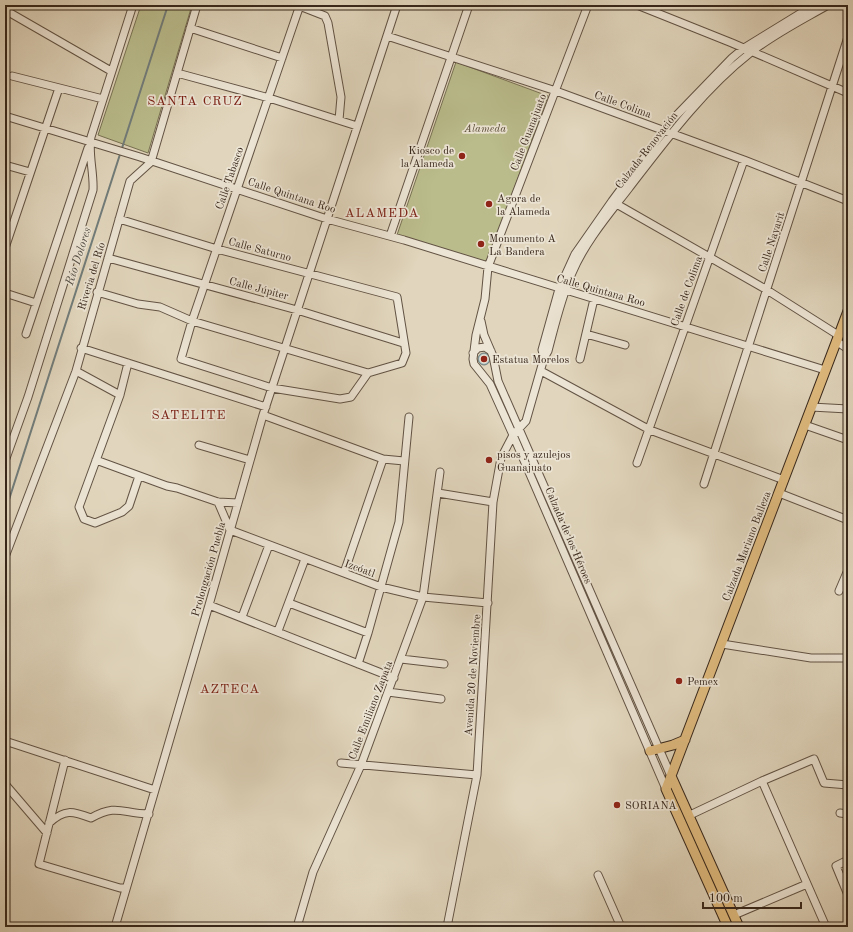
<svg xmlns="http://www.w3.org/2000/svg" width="853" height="932" font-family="'Old Standard TT',serif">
<rect width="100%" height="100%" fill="#e1d6bd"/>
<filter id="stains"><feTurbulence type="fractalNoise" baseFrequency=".005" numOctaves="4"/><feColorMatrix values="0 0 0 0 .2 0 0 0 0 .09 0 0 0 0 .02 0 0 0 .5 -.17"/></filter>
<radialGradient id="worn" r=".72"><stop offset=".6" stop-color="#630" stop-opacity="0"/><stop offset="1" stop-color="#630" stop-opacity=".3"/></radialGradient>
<path fill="#babc8c" stroke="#787254" d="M141,5h51l-44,148 -50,-18z
M456,62l92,34 -61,167 -90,-28z"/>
<path fill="#99b6bb" stroke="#727d7b" d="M478 359a6 6 0 1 1 12 0a6 6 0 1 1-12 0Z"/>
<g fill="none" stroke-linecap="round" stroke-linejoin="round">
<path stroke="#727d7b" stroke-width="2" d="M5,512l163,-507"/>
<g stroke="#625344" stroke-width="9">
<path id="minor" d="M297,5l28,11 3,7 13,74 -2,23
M300,5l-108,316 -11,38 91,29 68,11 11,-2 17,-24
M588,5l-100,262 -3,32 -9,36 -3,24 1,5 16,20 23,51 153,354
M637,5l95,38 116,50
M5,10l106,61
M190,28l92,30
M387,36l169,55 188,69 104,41
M177,73l92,25 88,28
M12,76l91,23
M5,116l135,41 187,62 77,21 421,130
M5,165l25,7
M613,202l154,88 71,45
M390,236l79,-231
M5,248l54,-160
M108,258l189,52 106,33
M97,292l41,12 22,3 32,14 176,52 34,-10 4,-10 -9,-56 -180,-48 -98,-30
M5,293l31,10
M481,321l3,14 9,21 5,25 173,395
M26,334l62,-186
M586,334l39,11
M836,341l12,8
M81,348l185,59
M473,353l5,-5 7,-1 6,4
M544,358l-2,-8 17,-61 16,-35 37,-53 61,-82 59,-61 12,-10 70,-43
M580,359l14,-60
M128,363l-8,32 -41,112 5,12 11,4 27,-11 7,-6 10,-30
M76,371l44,24
M541,371l109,59 134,50
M811,407l37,2
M263,415l120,44 21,2
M805,425l43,15
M199,445l51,15
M96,460l71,26 10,2 41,14 20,1
M5,461l23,-64 65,-207c1,-18 -5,-36 -2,-53l42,-132
M637,463l107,-303
M704,484l144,-447
M438,493l55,9
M779,493l69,27
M218,502l12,28 151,57 42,10 65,6
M5,557l71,-186 54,-190 21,-19 46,-157
M344,573l39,-114
M839,591l9,-21
M289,603l79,30
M209,605l185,73
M242,617l27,-72
M278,631l27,-72
M722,644l89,14h37
M401,659l43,5
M358,664l10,-31 31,-111 10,-105
M388,692l53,7
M5,741l150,49
M65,760l-26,104 81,24h6
M341,763l136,12
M762,781l64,146
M5,784l42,49
M840,813l8,1
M690,815l72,-34 52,-22 10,24 24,2
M49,823c16,-14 23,-12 42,-5 27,-15 31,-4 58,-4
M848,860l-12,6 12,29
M598,875l23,52
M734,915l73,-31
M115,927l94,-322 54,-190 134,-410
M297,927l16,-55 48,-107 62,-168 17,-125
M447,927l30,-152 16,-273 8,-44 12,-23 13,-14 18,-63 4,-7c7,-26 13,-53 24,-78 13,-31 37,-59 57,-85 37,-48 74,-98 121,-135 24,-19 52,-33 78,-48"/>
</g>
<g stroke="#37271b" stroke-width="11">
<path id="major" d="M650,751l23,-6 12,-5
M671,776l68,151
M728,927l-62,-138 182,-478"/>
</g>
<use href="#minor" stroke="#ece4d4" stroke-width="7"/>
<use href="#major" stroke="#e0bb7e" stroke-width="9"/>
</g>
<g fill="#8f2418" stroke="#ece4d4" stroke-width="1.5">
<circle cx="462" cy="156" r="4"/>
<circle cx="489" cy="204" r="4"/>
<circle cx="481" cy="244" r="4"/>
<circle cx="484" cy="359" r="4"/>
<circle cx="489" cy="460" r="4"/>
<circle cx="679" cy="681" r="4"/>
<circle cx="617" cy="805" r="4"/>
</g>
<g text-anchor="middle" stroke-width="3.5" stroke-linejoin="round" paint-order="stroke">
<g font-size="11" fill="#37271b" stroke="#ece4d4">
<text transform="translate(623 104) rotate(20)" y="4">Calle Colima</text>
<text transform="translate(528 132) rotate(-69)" y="4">Calle Guanajuato</text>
<text transform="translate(646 150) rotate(-52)" y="4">Calzada Renovación</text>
<text transform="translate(229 178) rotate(-71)" y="4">Calle Tabasco</text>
<text transform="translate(292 195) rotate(18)" y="4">Calle Quintana Roo</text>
<text transform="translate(771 242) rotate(-72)" y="4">Calle Nayarit</text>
<text transform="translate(260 249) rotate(15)" y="4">Calle Saturno</text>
<text transform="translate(91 276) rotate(-73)" y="4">Riveria del Río</text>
<text transform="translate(259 288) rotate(15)" y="4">Calle Júpiter</text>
<text transform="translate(601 290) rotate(16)" y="4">Calle Quintana Roo</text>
<text transform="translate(686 291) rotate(-70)" y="4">Calle de Colima</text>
<text transform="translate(569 535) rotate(67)" y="4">Calzada de los Héroes</text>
<text transform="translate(746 546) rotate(-69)" y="4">Calzada Mariano Balleza</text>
<text transform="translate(360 568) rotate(20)" y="4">Izcóatl</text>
<text transform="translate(208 569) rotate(-74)" y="4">Prolongación Puebla</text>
<text transform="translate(472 675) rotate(-86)" y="4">Avenida 20 de Noviembre</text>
<text transform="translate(370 710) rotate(-69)" y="4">Calle Emiliano Zapata</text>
</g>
<g font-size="11" font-style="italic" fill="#584c37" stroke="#ece4d4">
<text x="485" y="132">Alameda</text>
</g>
<g font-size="11" fill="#37271b" stroke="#ece4d4" text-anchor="start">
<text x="454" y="154" text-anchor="end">Kiosco de<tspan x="454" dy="13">la Alameda</tspan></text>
<text x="497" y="202">Agora de<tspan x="497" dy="13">la Alameda</tspan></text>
<text x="489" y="242">Monumento A<tspan x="489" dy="13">La Bandera</tspan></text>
<text x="492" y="363">Estatua Morelos</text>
<text x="497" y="458">pisos y azulejos<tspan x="497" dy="13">Guanajuato</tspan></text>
<text x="687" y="685">Pemex</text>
<text x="625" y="809">SORIANA</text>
</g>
<g font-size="12" font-style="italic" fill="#504b43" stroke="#ece4d4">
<text transform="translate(78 256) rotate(-72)" y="4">Río Dolores</text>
</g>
<g font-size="13" letter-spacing="1" fill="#7a1f14" stroke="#ece4d4">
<text x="195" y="105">SANTA CRUZ</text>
<text x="382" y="217">ALAMEDA</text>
<text x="189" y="419">SATELITE</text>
<text x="230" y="693">AZTECA</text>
</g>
</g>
<rect width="853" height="932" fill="none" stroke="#e1d6bd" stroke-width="20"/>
<rect x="6" y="6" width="841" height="920" fill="none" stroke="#37271b" stroke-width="2"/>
<rect x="10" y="10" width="833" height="912" fill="none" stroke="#37271b"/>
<path d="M703 902v6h98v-6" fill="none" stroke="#37271b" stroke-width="2"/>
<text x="709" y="902" font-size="12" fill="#37271b" stroke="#ece4d4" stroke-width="3" paint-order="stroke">100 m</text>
<rect width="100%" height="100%" filter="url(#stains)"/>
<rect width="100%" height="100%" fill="url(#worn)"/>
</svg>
